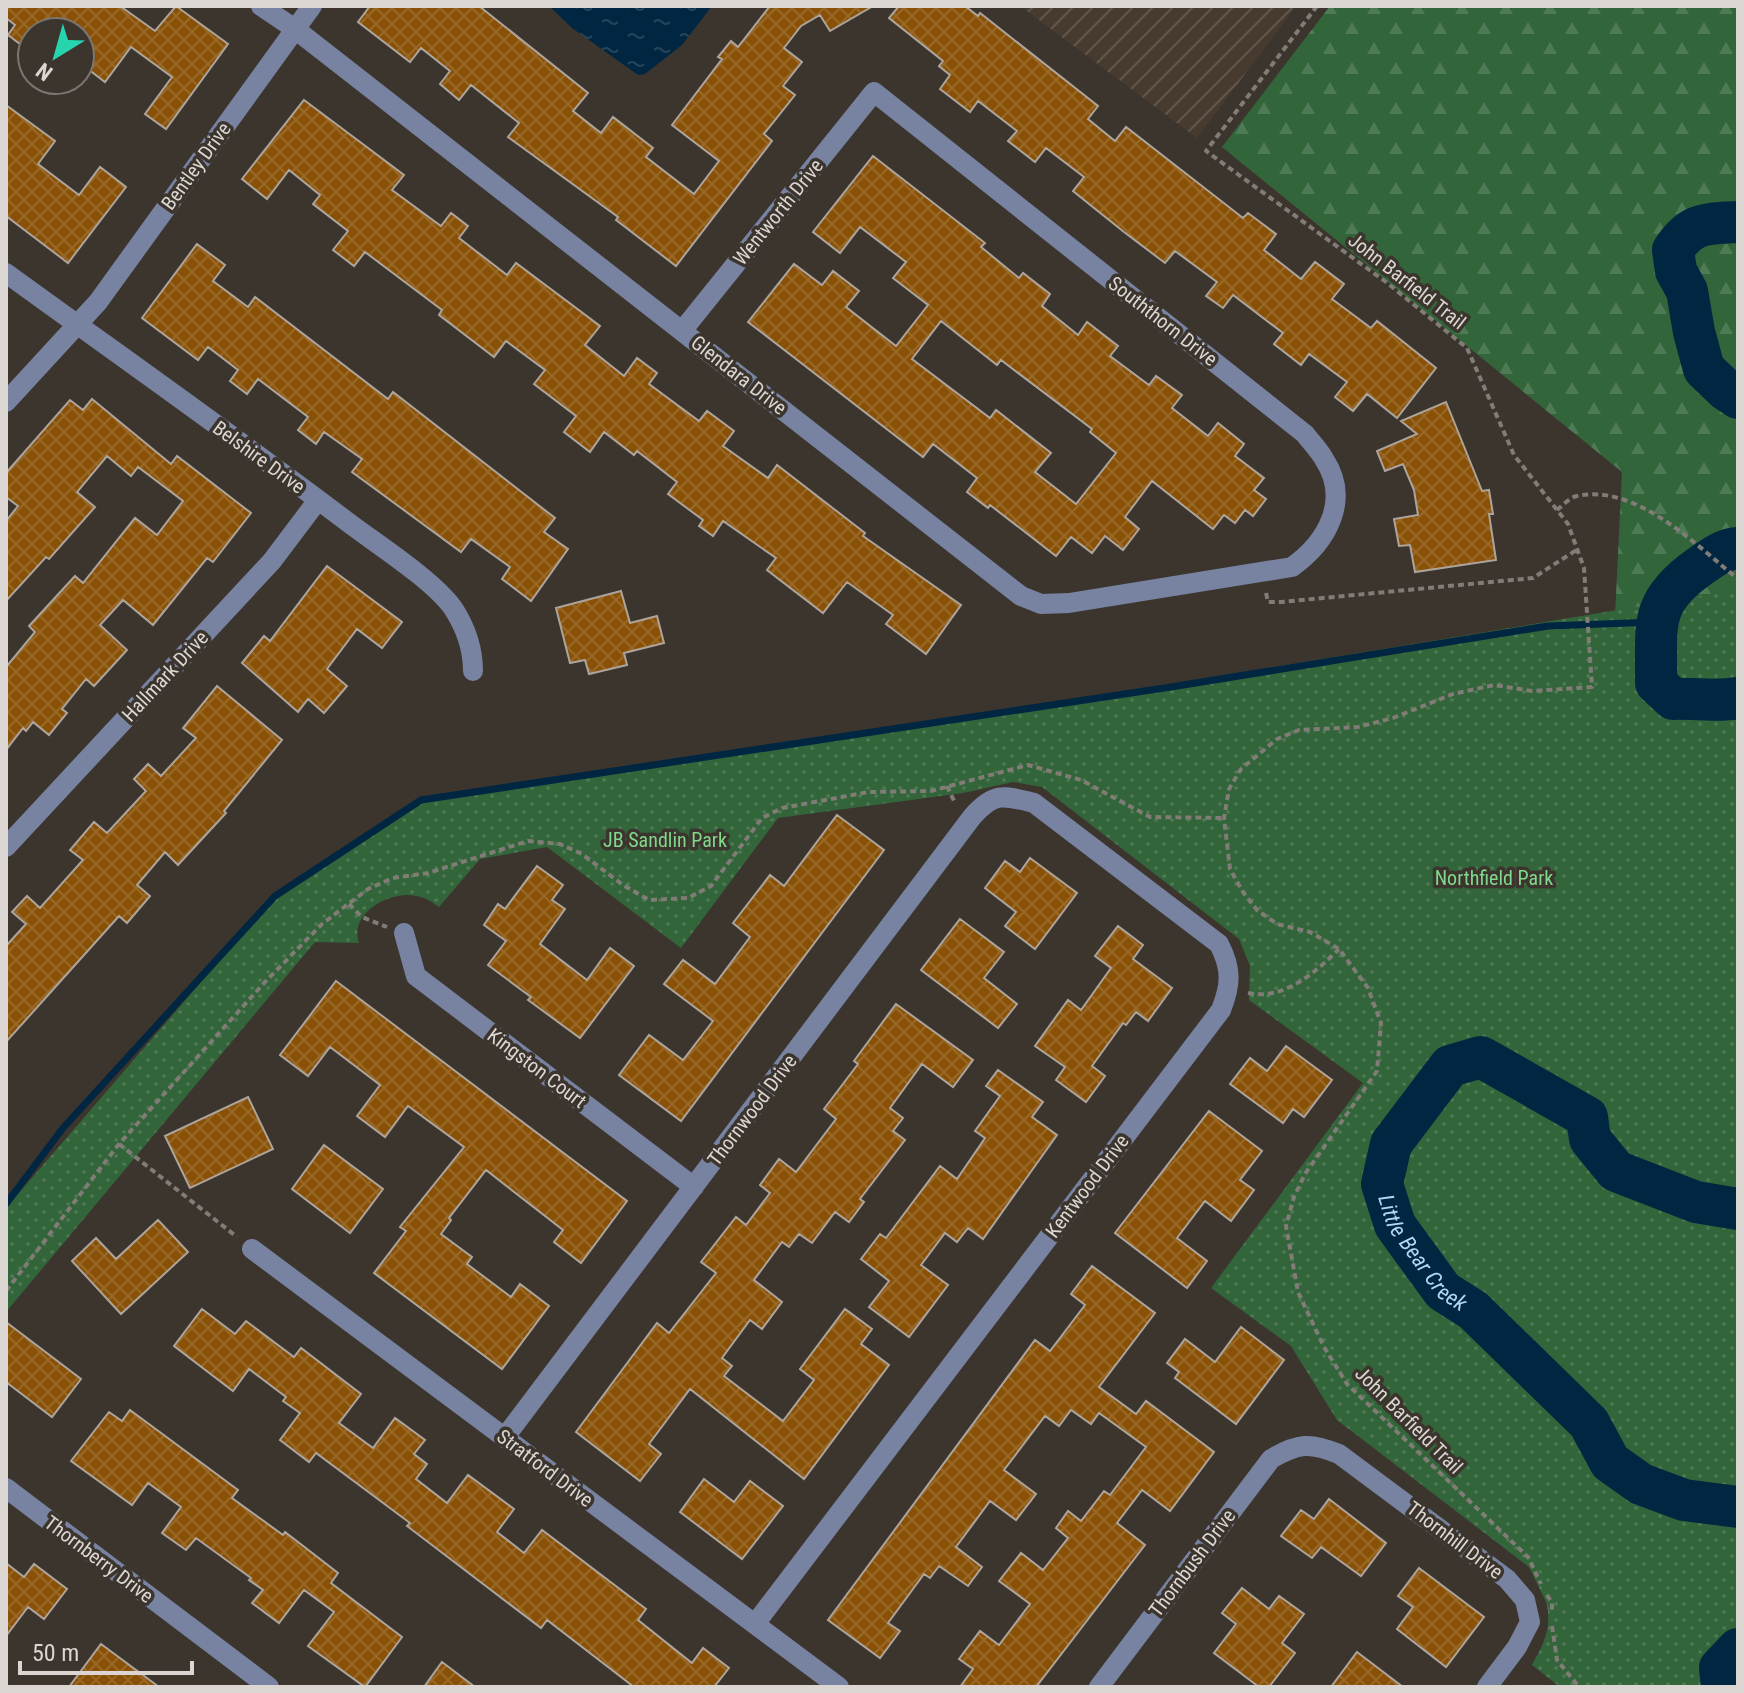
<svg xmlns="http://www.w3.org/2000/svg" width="1744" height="1693" font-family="'Roboto Condensed',sans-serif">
<defs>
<pattern id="industrial-furrows" width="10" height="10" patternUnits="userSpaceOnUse" patternTransform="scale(2)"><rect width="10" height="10" fill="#473b2f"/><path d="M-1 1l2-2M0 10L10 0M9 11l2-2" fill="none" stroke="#61574c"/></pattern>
<pattern id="forest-firs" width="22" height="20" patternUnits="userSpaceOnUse" patternTransform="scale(2)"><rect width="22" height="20" fill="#32653a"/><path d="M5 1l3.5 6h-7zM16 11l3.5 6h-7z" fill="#4f7a56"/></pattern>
<pattern id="park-dots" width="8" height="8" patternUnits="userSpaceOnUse" patternTransform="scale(2)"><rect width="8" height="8" fill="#32653a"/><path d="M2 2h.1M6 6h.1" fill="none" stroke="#4f7a56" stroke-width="1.8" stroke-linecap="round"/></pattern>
<pattern id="water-ripples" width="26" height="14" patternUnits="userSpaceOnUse" patternTransform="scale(2)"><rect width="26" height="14" fill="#012641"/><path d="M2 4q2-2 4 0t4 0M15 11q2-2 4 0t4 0" fill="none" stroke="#25455c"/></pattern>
<pattern id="building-cross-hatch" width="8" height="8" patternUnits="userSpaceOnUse" patternTransform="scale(2)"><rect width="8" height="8" fill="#895106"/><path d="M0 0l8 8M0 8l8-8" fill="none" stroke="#996929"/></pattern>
</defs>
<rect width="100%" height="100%" fill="#3c352e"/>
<path fill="url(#industrial-furrows)" d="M1020,6h276l-99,132z"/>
<path fill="url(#forest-firs)" d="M1330,6h408v1681l-206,-22c24,-40 21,-59 -3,-98l82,-869 11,-226 -400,-325z"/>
<path fill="url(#park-dots)" d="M1738,590v1097h-178l-28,-22 10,-18 6,-18 1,-21 -20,-41 -192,-147 -46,-74 -80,-58 152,-205 -114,-83 1,-34 -11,-27 -197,-152 -29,-5 -50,11 -185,25 -97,130 -134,-101 -67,12 -41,48c-7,-5 -14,-10 -23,-11 -25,-6 -68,17 -57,47l-44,-1 -309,370v-104l269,-312 146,-96 523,-78z"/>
<path fill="url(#water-ripples)" d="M549,6h163l-30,39 -37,29 -7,1 -66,-47z"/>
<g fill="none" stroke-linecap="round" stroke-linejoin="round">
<path stroke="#012641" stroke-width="7" d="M6,1204l57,-76 212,-232 146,-96 750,-113 377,-61 108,-4"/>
<g stroke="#012641" stroke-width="42">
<path d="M1738,222c-31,2 -46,-1 -65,28l3,21 11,20 7,41 10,37 22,21 12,8"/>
<path d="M1738,548c-15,1 -26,10 -39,19 -51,36 -42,59 -43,116l17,16c21,-1 44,3 65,-1"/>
<path id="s1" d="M1738,1209l-42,-7 -80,-31 -26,-32 -3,-22 -106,-60 -31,9 -59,78 -9,40 13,41 48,66 30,19 116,113 21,39 31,22 43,16 54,7"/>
<path d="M1722,1687l-2,-19 18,-19"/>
</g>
</g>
<path fill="url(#building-cross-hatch)" stroke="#ada49c" stroke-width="2" fill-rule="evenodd" d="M6,6h114l35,25 21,-25 52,38 -62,85 -21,-15 27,-37 -41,-30 -26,35 -25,-19v-31h-48l-8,15 -16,-12 7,-10 -9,-7z
M370,6h109l109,87 -15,18 28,22 12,-16 40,31 -7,9 48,37 25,-33 -47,-36 50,-66 -4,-2 13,-16 7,6 32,-41h103l-43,25 -10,-16 -19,11 -17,22 18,14 -19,24 12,9 -31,39 8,7 -96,125 -60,-46 2,-3 -110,-80 11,-14 -48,-38 -12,15 -19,-16 10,-13 -29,-23 -11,14 -52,-40z
M899,6h66l13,10 2,-3 118,93 -10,13 27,22 11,-14 117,91 5,-5 28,21 -12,16 37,29 14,-17 29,22 -12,15 39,29 6,-7 59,47 -39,50 -30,-24 -14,17 -18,-14 12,-15 -38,-28 -8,11 -27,-21 9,-11 -50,-38 -10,13 -17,-12 11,-14 -42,-31 -10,12 -41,-31 -51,-41 11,-14 -38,-29 -11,14 -27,-21 9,-10 -39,-30 -8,11 -30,-23 10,-14 -11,-9 4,-5 -54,-43z
M304,100l100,75 -12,15 49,36 10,-13 17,13 -9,12 48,37 9,-12 84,63 -15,19 39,31 13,-18 20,15 -8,11 50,37 8,-10 27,20 -11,15 45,32 9,-13 88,68 -2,3 98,69 -35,49 -40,-30 7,-9 -46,-33 -24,31 -56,-43 9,-12 -53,-37 -10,15 -14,-10 4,-6 -35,-26 9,-12 -40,-31 -3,4 -30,-23 -14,20 -26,-20 12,-16 -42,-32 11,-14 -39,-29 -12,16 -55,-42 3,-5 -77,-58 -11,14 -21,-16 15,-19 -35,-27 7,-9 -31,-25 -22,29 -25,-20z
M6,105l49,36 -17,23 41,31 21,-28 26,20 -58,76 -62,-47z
M873,156l112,87 -4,4 38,31 4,-5 27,21 -8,12 36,29 9,-13 31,24 -8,10 39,29 7,-9 26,19 -10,13 36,28 10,-13 26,21 -9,12 29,22 -10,12 12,9 -13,17 -8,-6 -10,13 -11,-8 -11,14 -61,-48 -27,36 14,12 -16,21 -18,-14 -13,17 -21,-16 -15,19 -66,-51 -2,3 -21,-16 10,-14 -44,-34 -10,13 -175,-135 46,-58 28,21 11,-14 26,20 -13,16 50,39 32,-41 -35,-27 13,-16 -46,-35 -20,26 -27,-21zM941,321l56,44 4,-5 91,69 -2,3 26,21 -40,51 -41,-32 16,-19 -55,-43 -6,8 -78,-59z
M197,244l28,21 -12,16 35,26 7,-10 133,102 5,-7 162,126 -11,14 24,17 -37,52 -29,-22 8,-12 -39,-28 -10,13 -109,-80 10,-13 -38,-27 -8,12 -18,-14 10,-13 -50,-38 -11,15 -17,-13 8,-11 -30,-23 -10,13 -56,-42z
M92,399l79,65 6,-8 74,57 -38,49 -6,-4 -54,67 -30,-25 -23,25 27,25 -33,36 -8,-7 -24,30 5,4 -18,22 -16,-13 -7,9 -3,-3 -17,22v-83l29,-35 -6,-6 46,-50 8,7 52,-65 22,17 26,-34 -45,-34 -7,9 -24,-20 -30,36 18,15 -46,52 -3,-2 -40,44v-80l12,-15 -12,-9v-24l64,-73 13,10z
M1446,402l36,89 7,-1 4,24h-4l7,46 -81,12 -5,-27 -11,1 -5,-27 24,-4 -4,-25 -11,-26 -18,7 -8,-20 40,-17 -16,-13z
M327,566l75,56 -20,26 -25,-19 -30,40 20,17 -23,27 -16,-14 -10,13 -56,-49 22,-27 6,5z
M621,591l9,32 27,-7 7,27 -40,10 3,12 -38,9 -4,-14 -15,3 -14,-55z
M217,686l65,54 -58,71 2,2 -48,52 -13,-13 -28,33 13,11 -23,27 -8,-7 -113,126v-96l20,-22 -14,-12 15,-16 13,12 43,-48 -13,-10 24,-28 13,11 39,-42 -12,-12 14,-15 13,12 35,-38 -13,-10z
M837,815l47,35 -203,271 -62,-46 30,-40 34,25 30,-39 -49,-37 19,-24 32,24 35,-47 -17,-14 37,-48 14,11z
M1030,858l47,35 -42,56 -30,-23 11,-14 -31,-24 20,-27 15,11z
M537,866l26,19 -11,15 13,9 -25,35 47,36 23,-32 24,18 -54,72 -52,-38 3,-3 -43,-32 18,-24 -22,-16 14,-21 7,5z
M960,919l44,33 -20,26 33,26 -19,24 -77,-58z
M1118,926l25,19 -10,14 39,29 -24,33 -12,-9 -10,13 -3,-2 -31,43 13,10 -19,26 -30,-22 9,-13 -30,-21 33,-46 13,10 30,-42 -16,-12z
M336,981l291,220 -46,62 -27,-21 9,-12 -77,-60 -37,48 2,2 -10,14 31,23 -5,7 44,33 9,-13 29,22 -47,63 -128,-96 32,-42 -6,-4 64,-80 -56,-41 -23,31 -28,-21 23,-31 -50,-38 -22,29 -28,-21z
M896,1004l77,56 -20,27 -31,-23 -32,44 13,10 -10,13 12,9 -45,59 4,3 -15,20 -14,-10 -23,31 -13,-9 -10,13 -7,-5 -28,38 28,22 -20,27 -12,-9 -28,38 10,8 -8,10 59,45 31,-41 -14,-11 45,-60 27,20 -11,15 28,21 -85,114 -114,-90 -41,55 12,10 -21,27 -64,-49 81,-109 12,10 47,-60 -15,-11 35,-45 10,8 24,-32 -10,-8 19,-26 17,13 40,-53 -12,-10 34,-45 -4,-3z
M1286,1046l46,34 -28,37 -11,-8 -10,14 -53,-39 20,-26 17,13z
M998,1070l45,32 -11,15 25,18 -74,104 -15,-11 -11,14 -12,-9 -24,32 27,20 -39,52 -40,-30 20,-26 -28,-22 19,-25 6,4 54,-72 17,13 28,-41 -10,-7 25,-35 -14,-10z
M248,1097l25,52 -83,39 -25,-52z
M1209,1111l53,40 -22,29 14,10 -23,31 -26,-20 -28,37 30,23 -20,27 -72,-55z
M324,1145l59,44 -33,44 -58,-44z
M158,1220l30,32 -67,62 -49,-53 24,-23 20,21z
M1092,1266l63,47 -56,74 37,27 10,-13 68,51 -44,59 -28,-21 -25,33 28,22 -109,142h-76l13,-18 -14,-10 21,-28 19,14 31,-41 -31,-23 22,-28 22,17 25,-32 -12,-10 12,-17 13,10 23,-30 6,4 36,-48 -47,-34 -8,11 -20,-14 -12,16 -14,-10 -41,54 32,24 -20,26 -26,-19 -34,46 26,20 -14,19 -29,-20 -9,12 -6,-4 -36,49 12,8 -20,27 -52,-38 207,-280 15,11 35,-46 -14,-11z
M202,1309l33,25 11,-13 48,36 7,-9 60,46 -22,29 34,25 22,-30 30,22 -11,14 13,10 -11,15 31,24 21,-28 46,34 -17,23 27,21 18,-23 104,79 -8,11 54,43 11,-15 26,20 -15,19h-80l-87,-67 -6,8 -134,-102 3,-3 -94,-70 -7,9 -29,-22 20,-27 -17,-12 3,-4 -37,-28 -16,22 -59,-45z
M6,1322l75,57 -29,38 -46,-35z
M1241,1327l43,33 -48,64 -61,-46 4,-6 -12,-9 18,-24 30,23z
M130,1410l108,80 -6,8 51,37 2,-3 53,41 -7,10 71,54 -37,50 -57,-41 26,-34 -30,-22 -25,33 -27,-20 11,-13 -14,-10 2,-2 -55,-40 -10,12 -24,-17 19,-26 -33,-24 -16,22 -61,-44 38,-49 13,9z
M704,1479l30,23 16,-21 33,25 -41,53 -62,-47z
M1329,1499l57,44 -25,33 -40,-29 -9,11 -31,-22 20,-26 13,9z
M6,1563l18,14 10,-13 33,25 -23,30 -16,-12 -22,29z
M1419,1568l65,49 -38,50 -49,-38 16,-22 -15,-11z
M1242,1588l27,21 10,-13 25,18 -22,29 13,10 -26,34h-10l-45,-34 22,-29 -14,-11z
M101,1644l58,43h-90z
M1357,1652l46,35h-72z
M442,1662l33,25h-51z"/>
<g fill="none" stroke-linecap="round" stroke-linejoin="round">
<path stroke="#827c76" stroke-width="4" stroke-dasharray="6 4" stroke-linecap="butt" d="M1317,6l-111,145 180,131 81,66 47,107 54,69 16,44 8,119 -60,4 -38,-6 -41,9 -60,24 -35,9 -59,3 -22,9 -36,30 -12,20 -5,29 6,51 13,23 14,18 20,14 33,8 29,17 29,39 13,35 -4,48 -72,103 -11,23 -8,29 12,66 26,55 23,37 181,173 13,27
M1557,510c6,-5 13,-13 20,-14 59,-13 120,50 161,83
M1266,593l2,9h13l252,-24 45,-29
M947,786l8,17
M349,904l13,13 25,10
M1248,993c35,8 68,-21 91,-44
M119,1144l118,93
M6,1291l113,-147 146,-162 57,-58 46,-35 25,-11 35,-5 100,-32 32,3 22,10 41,31 26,15 39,-2 23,-12 51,-68 20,-10 87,-16 62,-1 97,-26 53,15 69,37 74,1
M1547,1595l5,8v10
M1552,1626l5,34 22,27"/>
<path stroke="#7883a2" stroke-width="20" d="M261,6l34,23 726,567 20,8 28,-1 223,-36c35,-25 59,-67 32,-108 -5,-9 -13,-17 -19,-25l-431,-342 -192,239
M6,273c113,82 228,163 339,247 30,23 87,59 108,88 13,20 20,39 20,63
M6,402l92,-100 214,-296
M6,847l266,-286 46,-61
M404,933l12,43 278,211
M252,1249l587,438
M505,1437l467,-620c22,-25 31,-22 62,-14l185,141c13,25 12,41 2,66l-466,614
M6,1488l263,199
M1099,1687l172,-228c27,-16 39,-17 68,-5l168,125 18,21 5,22 -13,25 -30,40"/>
</g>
<g text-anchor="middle" stroke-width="7" stroke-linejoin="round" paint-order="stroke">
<g font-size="20" fill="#dbd6d2" stroke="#3c352e">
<text transform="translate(196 166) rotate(-54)" y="7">Bentley Drive</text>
<text transform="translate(778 212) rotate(-51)" y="7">Wentworth Drive</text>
<text transform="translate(1407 281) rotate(38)" y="7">John Barfield Trail</text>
<text transform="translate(1163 321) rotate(38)" y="7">Souththorn Drive</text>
<text transform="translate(739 375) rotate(38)" y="7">Glendara Drive</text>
<text transform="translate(259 457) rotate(36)" y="7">Belshire Drive</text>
<text transform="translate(165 676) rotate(-47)" y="7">Hallmark Drive</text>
<text transform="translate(537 1068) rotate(37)" y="7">Kingston Court</text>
<text transform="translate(752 1110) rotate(-53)" y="7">Thornwood Drive</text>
<text transform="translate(1087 1186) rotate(-53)" y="7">Kentwood Drive</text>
<text transform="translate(1409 1420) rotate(45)" y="7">John Barfield Trail</text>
<text transform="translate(545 1468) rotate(37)" y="7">Stratford Drive</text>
<text transform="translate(1455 1540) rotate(37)" y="7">Thornhill Drive</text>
<text transform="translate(99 1559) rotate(37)" y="7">Thornberry Drive</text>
<text transform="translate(1192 1563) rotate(-53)" y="7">Thornbush Drive</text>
</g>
<g font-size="20" fill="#7fd88b" stroke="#3c352e">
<text x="665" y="847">JB Sandlin Park</text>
<text x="1494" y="885">Northfield Park</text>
</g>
<g font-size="22" font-style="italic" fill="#b4d6f4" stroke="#3c352e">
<text dy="8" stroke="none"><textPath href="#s1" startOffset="566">Little Bear Creek</textPath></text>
</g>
</g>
<rect width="1744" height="1693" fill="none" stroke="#dbd6d2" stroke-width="16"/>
<g transform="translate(56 56) rotate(217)"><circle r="38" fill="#3c352e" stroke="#7c7570" stroke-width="2"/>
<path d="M0-6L14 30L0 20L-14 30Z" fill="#26d5ae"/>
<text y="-12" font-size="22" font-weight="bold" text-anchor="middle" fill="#dbd6d2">N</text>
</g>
<path d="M20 1661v12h172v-12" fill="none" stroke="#dbd6d2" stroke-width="4"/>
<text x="32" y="1661" font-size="24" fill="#dbd6d2" stroke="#3c352e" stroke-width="6" paint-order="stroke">50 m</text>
</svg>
